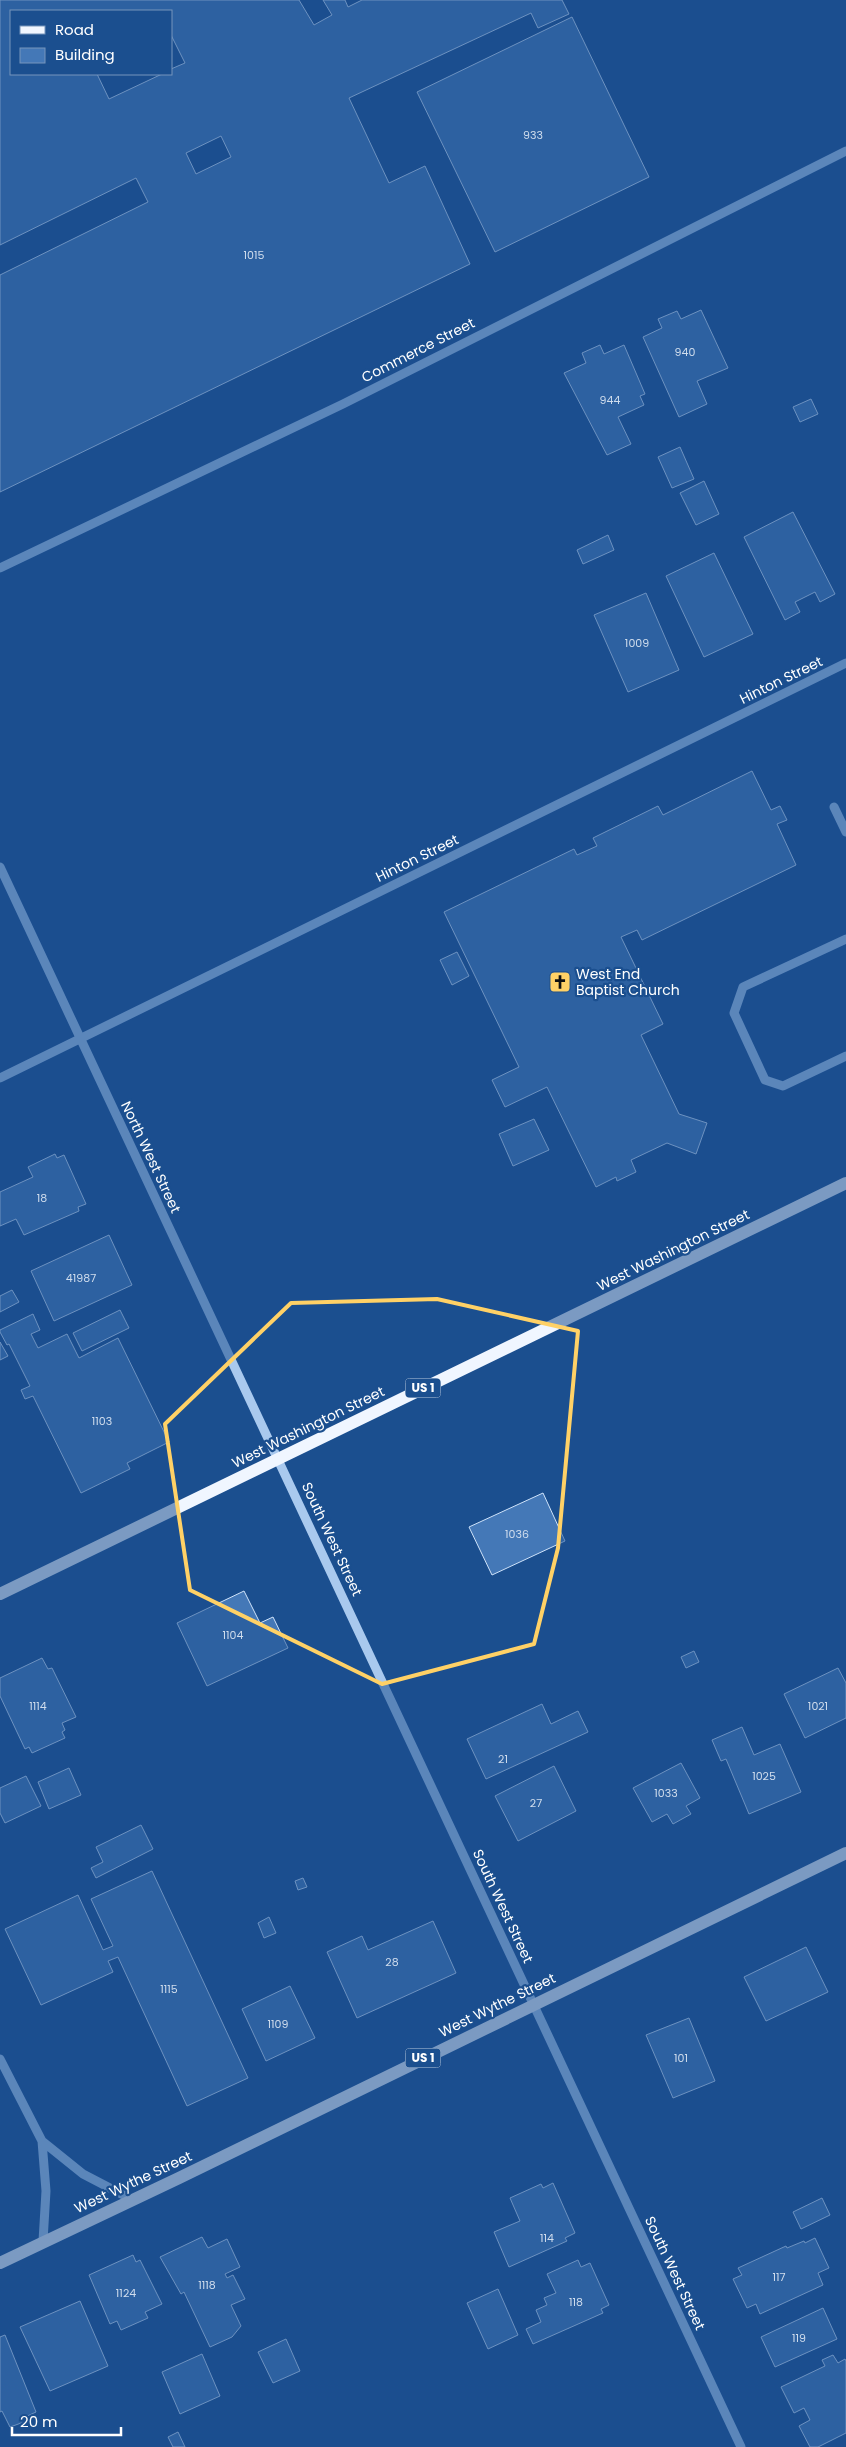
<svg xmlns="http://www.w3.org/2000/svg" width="846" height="2447" font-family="Poppins,sans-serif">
<rect width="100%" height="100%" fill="#1b4f8f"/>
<path fill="#4478b7" stroke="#cfe3fa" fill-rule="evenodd" d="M0,0h299l15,25 18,-10 -9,-15h22l3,7 14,-7h200l7,14 -31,14 -7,-15 -182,85 40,85 36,-17 45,98 -470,228v-217l148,-73 -12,-24 -136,67zM11,11h160v24l14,28 -14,6v5h-9l-53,25 -12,-25h-86zM221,136l10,21 -35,17 -10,-21z
M572,17l77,160 -154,75 -78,-160z
M701,310l27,58 -31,13 10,23 -28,13 -36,-80 19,-9 -4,-9 19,-8 4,8z
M600,345l4,9 20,-9 21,49 -5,2 4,9 -26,12 13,27 -24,11 -43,-82 22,-10 -4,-10z
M811,399l7,15 -18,8 -7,-15z
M680,447l14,32 -22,9 -14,-31z
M704,481l15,33 -23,11 -16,-32z
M793,512l42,82 -15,8 -5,-10 -20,10 5,10 -15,8 -41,-83z
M608,535l6,15 -31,14 -6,-14z
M714,553l39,81 -49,23 -38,-81z
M646,593l33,77 -51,22 -34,-77z
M752,771l19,39 9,-4 7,14 -10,4 19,41 -154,75 -5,-10 -16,7 42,87 -22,11 38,79 28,9 -11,31 -29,-11 -36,17 5,12 -19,9 -1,-4 -20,10 -49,-100 -42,20 -13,-27 27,-13 -75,-155 130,-63 3,6 20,-9 -4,-8 65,-32 5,9z
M457,952l12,24 -17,9 -12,-25z
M534,1119l15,31 -36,16 -14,-32z
M55,1154l2,4 7,-3 22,49 -8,3 1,4 -55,24 -8,-16 -16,7v-34l33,-15 -5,-10z
M109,1235l23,50 -78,36 -23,-50z
M12,1290l7,12 -19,10v-16z
M120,1310l9,18 -47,23 -9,-18z
M33,1314l7,16 -9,4 7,14 29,-14 12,24 39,-20 51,104 -42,21 3,6 -49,24 -48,-97 -8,3 -4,-9 9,-4 -21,-42 -2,1 -7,-13v-2z
M0,1342l8,14 -8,4z
M543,1493l22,48 -73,34 -23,-48z
M244,1591l16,32 13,-6 15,31 -81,38 -30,-63z
M694,1651l5,11 -13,6 -5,-11z
M42,1658l6,11 4,-1 24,49 -14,6 3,7 -3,2 3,6 -33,15 -3,-6 -4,2 -25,-53v-18z
M838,1668l8,15v35l-41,20 -21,-44z
M542,1704l9,20 27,-13 10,21 -102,47 -19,-40z
M742,1727l12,28 26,-11 21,48 -52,22 -23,-55 -5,2 -9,-21z
M681,1763l19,35 -14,8 5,8 -18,10 -6,-10 -15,8 -19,-34z
M554,1766l22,45 -58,30 -23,-45z
M69,1768l12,27 -32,14 -11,-27z
M26,1776l15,30 -36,17 -5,-10v-25z
M141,1825l12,24 -57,29 -5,-10 12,-6 -7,-15z
M152,1871l96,207 -61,28 -69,-149 -10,4 5,11 -72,33 -36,-76 73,-34 25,55 10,-4 -22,-47z
M303,1878l4,9 -9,3 -3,-9z
M269,1917l7,16 -12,5 -6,-15z
M433,1921l23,52 -99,45 -30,-66 35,-16 6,14z
M806,1947l22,45 -62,29 -22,-44z
M290,1986l25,52 -49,23 -24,-52z
M689,2018l26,63 -42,17 -27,-63z
M553,2183l22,50 -10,5 2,3 -58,26 -15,-35 26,-11 -10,-23 31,-14 2,4z
M822,2198l8,17 -29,14 -8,-17z
M202,2237l6,11 19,-9 13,28 -15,7 2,4 6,-3 12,24 -14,6 10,21 -9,11 -22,10 -26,-55 -3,2 -21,-37z
M815,2238l14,30 -11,5 5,12 -63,29 -4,-10 -9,4 -14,-29 9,-4 -4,-7 48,-22 1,2 17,-7 1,2z
M133,2255l3,7 4,-2 22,44 -17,8 3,6 -27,12 -4,-9 -7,3 -21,-49z
M578,2260l3,7 9,-4 19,42 -8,4 2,4 -70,31 -7,-15 15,-7 -5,-12 11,-5 -3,-7 12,-5 -9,-19z
M498,2289l20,46 -30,14 -21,-46z
M80,2301l28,65 -58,25 -30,-64z
M823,2308l14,31 -62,28 -14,-30z
M5,2335l31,77 -13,6 1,4 -14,5 -8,-16 -2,1v-75z
M286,2339l14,32 -27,12 -15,-31z
M202,2354l18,42 -40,18 -18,-42z
M833,2355l5,8 7,-4 1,2v72l-28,14h-8l-11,-21 11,-6 -6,-12 -10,5 -13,-26 44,-21 -3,-6z
M178,2432l7,15h-12l-5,-10z"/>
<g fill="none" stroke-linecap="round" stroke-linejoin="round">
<path stroke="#a9c9ee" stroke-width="9" d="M0,568l343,-164 503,-253
M834,807l12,25
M0,867l741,1580
M846,939l-103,48 -9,26 31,67 18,6 63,-30
M0,1078l846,-415
M0,2059l42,82 4,50 -3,50
M42,2141l41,33 48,25"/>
<path stroke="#f0f6ff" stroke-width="12" d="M0,1594l846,-411
M0,2263l179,-85 667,-325"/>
</g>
<path d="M0 0H846V2447H0ZM437,1299l141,32 -20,217 -24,96 -152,40 -192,-94 -25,-166 126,-121z" fill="#1b4f8f" fill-opacity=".55" fill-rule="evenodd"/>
<path fill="none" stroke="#ffd166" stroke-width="4" stroke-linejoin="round" d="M437,1299l141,32 -20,217 -24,96 -152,40 -192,-94 -25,-166 126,-121z"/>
<defs>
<g id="church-square" transform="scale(1.125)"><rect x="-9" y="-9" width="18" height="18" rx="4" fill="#ffd166" stroke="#1b4f8f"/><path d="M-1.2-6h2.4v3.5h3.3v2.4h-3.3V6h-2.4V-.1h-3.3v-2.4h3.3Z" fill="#111"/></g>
</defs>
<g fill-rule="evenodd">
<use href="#church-square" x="560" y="982"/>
</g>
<g text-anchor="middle" stroke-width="4.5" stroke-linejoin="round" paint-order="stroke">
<g font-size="11" fill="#d0dded">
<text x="533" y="139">933</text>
<text x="254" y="259">1015</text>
<text x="685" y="356">940</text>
<text x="610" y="404">944</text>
<text x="637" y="647">1009</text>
<text x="42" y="1202">18</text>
<text x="81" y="1282">41987</text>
<text x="102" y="1425">1103</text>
<text x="517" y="1538">1036</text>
<text x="233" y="1639">1104</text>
<text x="38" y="1710">1114</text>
<text x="818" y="1710">1021</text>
<text x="503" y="1763">21</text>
<text x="764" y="1780">1025</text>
<text x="666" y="1797">1033</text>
<text x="536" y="1807">27</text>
<text x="392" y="1966">28</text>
<text x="169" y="1993">1115</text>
<text x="278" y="2028">1109</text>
<text x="681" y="2062">101</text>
<text x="547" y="2242">114</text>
<text x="779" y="2281">117</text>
<text x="207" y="2289">1118</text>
<text x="126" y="2297">1124</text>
<text x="576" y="2306">118</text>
<text x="799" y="2342">119</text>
</g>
<g fill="#1b4f8f" stroke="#bbcadd" stroke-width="1">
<rect x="405.5" y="1378.5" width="35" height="19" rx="4"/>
<rect x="405.5" y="2048.5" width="35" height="19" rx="4"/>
</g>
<g font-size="12" font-weight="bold" fill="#fff">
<text x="423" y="1392">US 1</text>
<text x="423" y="2062">US 1</text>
</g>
<g font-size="14" fill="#fff" stroke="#1b4f8f">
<text transform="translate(418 350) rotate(-27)" y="5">Commerce Street</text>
<text transform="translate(781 680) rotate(-26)" y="5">Hinton Street</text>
<text transform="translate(417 858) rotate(-26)" y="5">Hinton Street</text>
<text transform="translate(151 1157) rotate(65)" y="5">North West Street</text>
<text transform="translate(673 1250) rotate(-26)" y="5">West Washington Street</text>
<text transform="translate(308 1427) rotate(-26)" y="5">West Washington Street</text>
<text transform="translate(332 1539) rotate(65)" y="5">South West Street</text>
<text transform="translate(503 1906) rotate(65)" y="5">South West Street</text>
<text transform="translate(497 2005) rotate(-26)" y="5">West Wythe Street</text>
<text transform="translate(133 2182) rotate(-25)" y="5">West Wythe Street</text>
<text transform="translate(675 2273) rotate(65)" y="5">South West Street</text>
</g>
<g font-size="14" fill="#fff" stroke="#1b4f8f" text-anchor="start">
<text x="576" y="979">West End<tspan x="576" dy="16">Baptist Church</tspan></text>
</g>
</g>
<rect x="10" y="10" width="162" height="65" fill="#1b4f8f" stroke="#7695bc"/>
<rect x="20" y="26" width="25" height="8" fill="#f0f6ff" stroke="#7695bc"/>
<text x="55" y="35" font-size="15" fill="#ffffff">Road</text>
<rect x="20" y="48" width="25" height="15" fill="#4478b7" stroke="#7695bc"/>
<text x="55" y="60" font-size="15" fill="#ffffff">Building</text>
<path d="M12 2427v8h109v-8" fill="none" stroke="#ffffff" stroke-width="2.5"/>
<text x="20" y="2427" font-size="15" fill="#ffffff" stroke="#1b4f8f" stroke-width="4" paint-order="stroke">20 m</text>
</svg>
